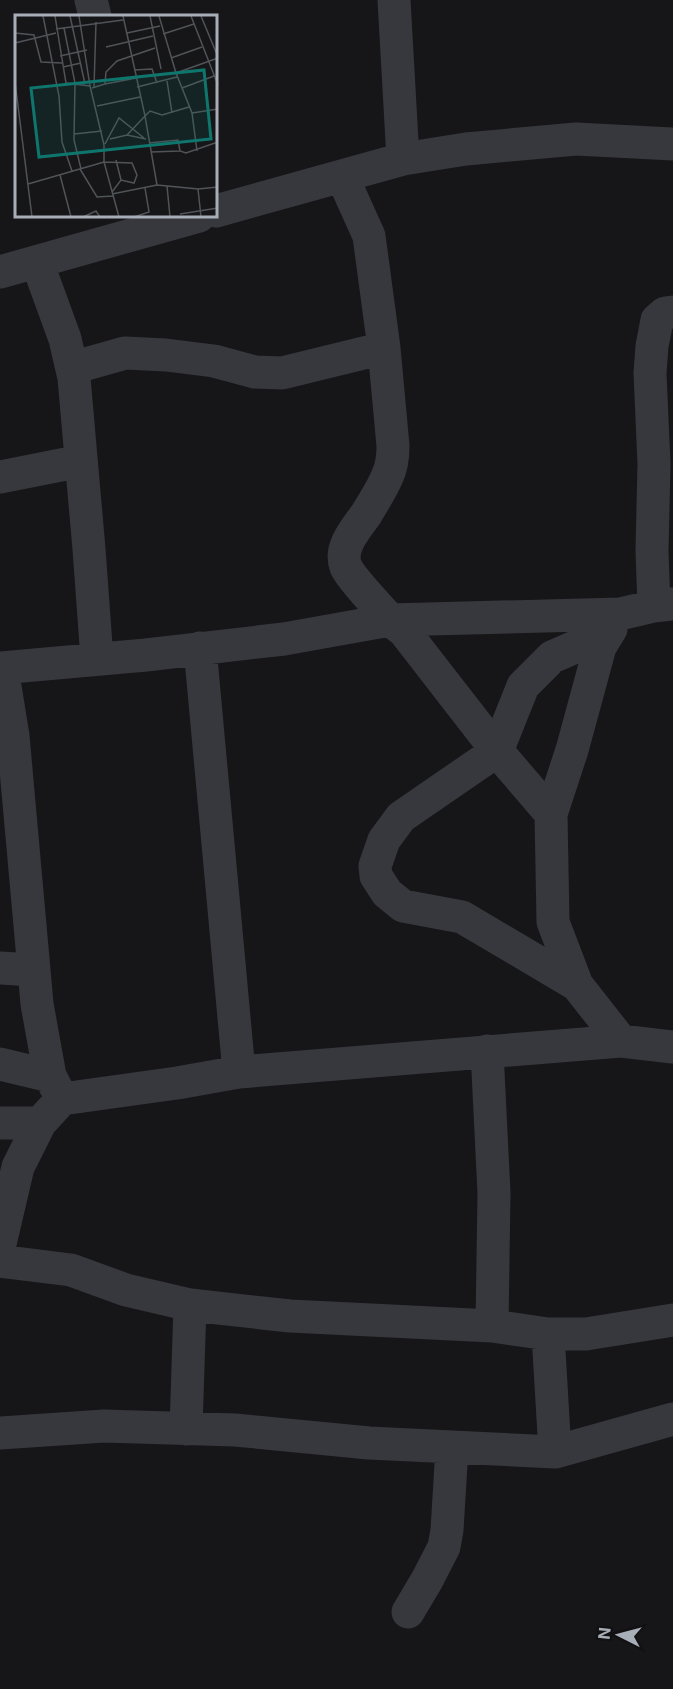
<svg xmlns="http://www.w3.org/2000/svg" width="673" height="1689" font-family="Inter,sans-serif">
<rect width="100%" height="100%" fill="#161618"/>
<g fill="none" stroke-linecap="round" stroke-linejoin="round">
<path stroke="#37383d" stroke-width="33" d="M91,0l4,16
M394,0l9,159
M342,176l27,60 15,112 9,98c0,11 -1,21 -6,31 -5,12 -13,24 -20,36 -10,15 -29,34 -21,54 6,13 33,40 44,53
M216,211l187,-52 63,-10 110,-10 97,5
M37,262l28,77 9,39 15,171 8,110
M0,272l199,-56
M72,368l53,-15 41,2 48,6 41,11 27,1 102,-25
M0,477l81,-16
M654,606l-2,-55 2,-87 -4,-91 2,-27 5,-26 8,-7 8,-1
M611,629l-11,18 -28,103 -21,64 2,108 24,63 44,56
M200,648l39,424
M0,668l146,-13 138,-16 106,-19
M2,668l11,68 21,234
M551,814l-54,-63 -93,-120 -14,-11 230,-6 34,-8 19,-2
M0,968l34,2 3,34 13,72 12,23
M577,985l-115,-68 -59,-11 -16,-13 -11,-17 -1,-10 9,-26 17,-23 96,-66 26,-65 29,-29 23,-10h25
M487,1051l7,142 -2,133
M0,1064l50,12
M0,1123h40l22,-24 115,-16 62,-11 382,-31 52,6
M0,1244l18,-77 22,-44
M0,1261l71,9 55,20 64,15 100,11 202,10 56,8h38l87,-14
M548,1334l7,118
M186,1429l4,-124
M0,1433l104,-7 131,4 134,13 186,9 118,-33
M408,1612l19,-32 17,-33 3,-17 5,-82"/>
</g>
<g transform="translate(15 15)">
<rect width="202" height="202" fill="#161618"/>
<path fill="none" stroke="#505358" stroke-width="1.5" d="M28,1l16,80 3,46 10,29M40,1l11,67 24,3M55,1l15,68M64,1l11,70 14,59v17l15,55M108,1l22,100 5,-5 12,4 27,-8M135,1l11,53M144,1l17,57 42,-15M176,1l27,69M186,1l17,41M49,13l11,55 -1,57 7,29M41,14l67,-9M0,18l19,2 7,27 21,1M112,18l33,-7M148,19l31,-10M0,28l41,-10M91,32l47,-11M45,41l27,-6M156,43l31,-11M48,52l18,-4M119,55l18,-1 5,14M161,58l16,40 5,38M152,66l5,32M0,67l17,135M90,69l31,-6M79,72l2,-65M122,72l40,-10M77,73l13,-4 1,-12 11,-11 38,-13M167,73l32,-12M82,91l43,-9M177,98l26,-4M59,119l28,-3M112,120l18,-19 12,69M95,124l17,-4 19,4M134,128l29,-3 2,11 6,2 32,-11M90,129l14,-26 25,20M136,137l29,-1M101,145l5,20M65,154l17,28 16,-1M45,160l11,42M13,169l76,-22 28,1 5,12 -3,8 -13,-3 -9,12M152,171l3,31M183,174l20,-2M97,179l45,-9 41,4 3,28M165,199l38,-6M68,202l13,-6 4,6M119,202l15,-5 -4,-24"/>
<path fill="#0f766e" fill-opacity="0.15" stroke="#0f766e" stroke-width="3" d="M189,55l7,69 -172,18 -8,-69z"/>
<rect width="202" height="202" fill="none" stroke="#a8aeb8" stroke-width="3"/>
</g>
<g transform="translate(619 1635) rotate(276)" stroke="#111113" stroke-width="4.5" paint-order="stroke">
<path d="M0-4.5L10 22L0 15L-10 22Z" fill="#a8aeb8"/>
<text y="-9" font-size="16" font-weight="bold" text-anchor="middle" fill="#a8aeb8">N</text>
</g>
</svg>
